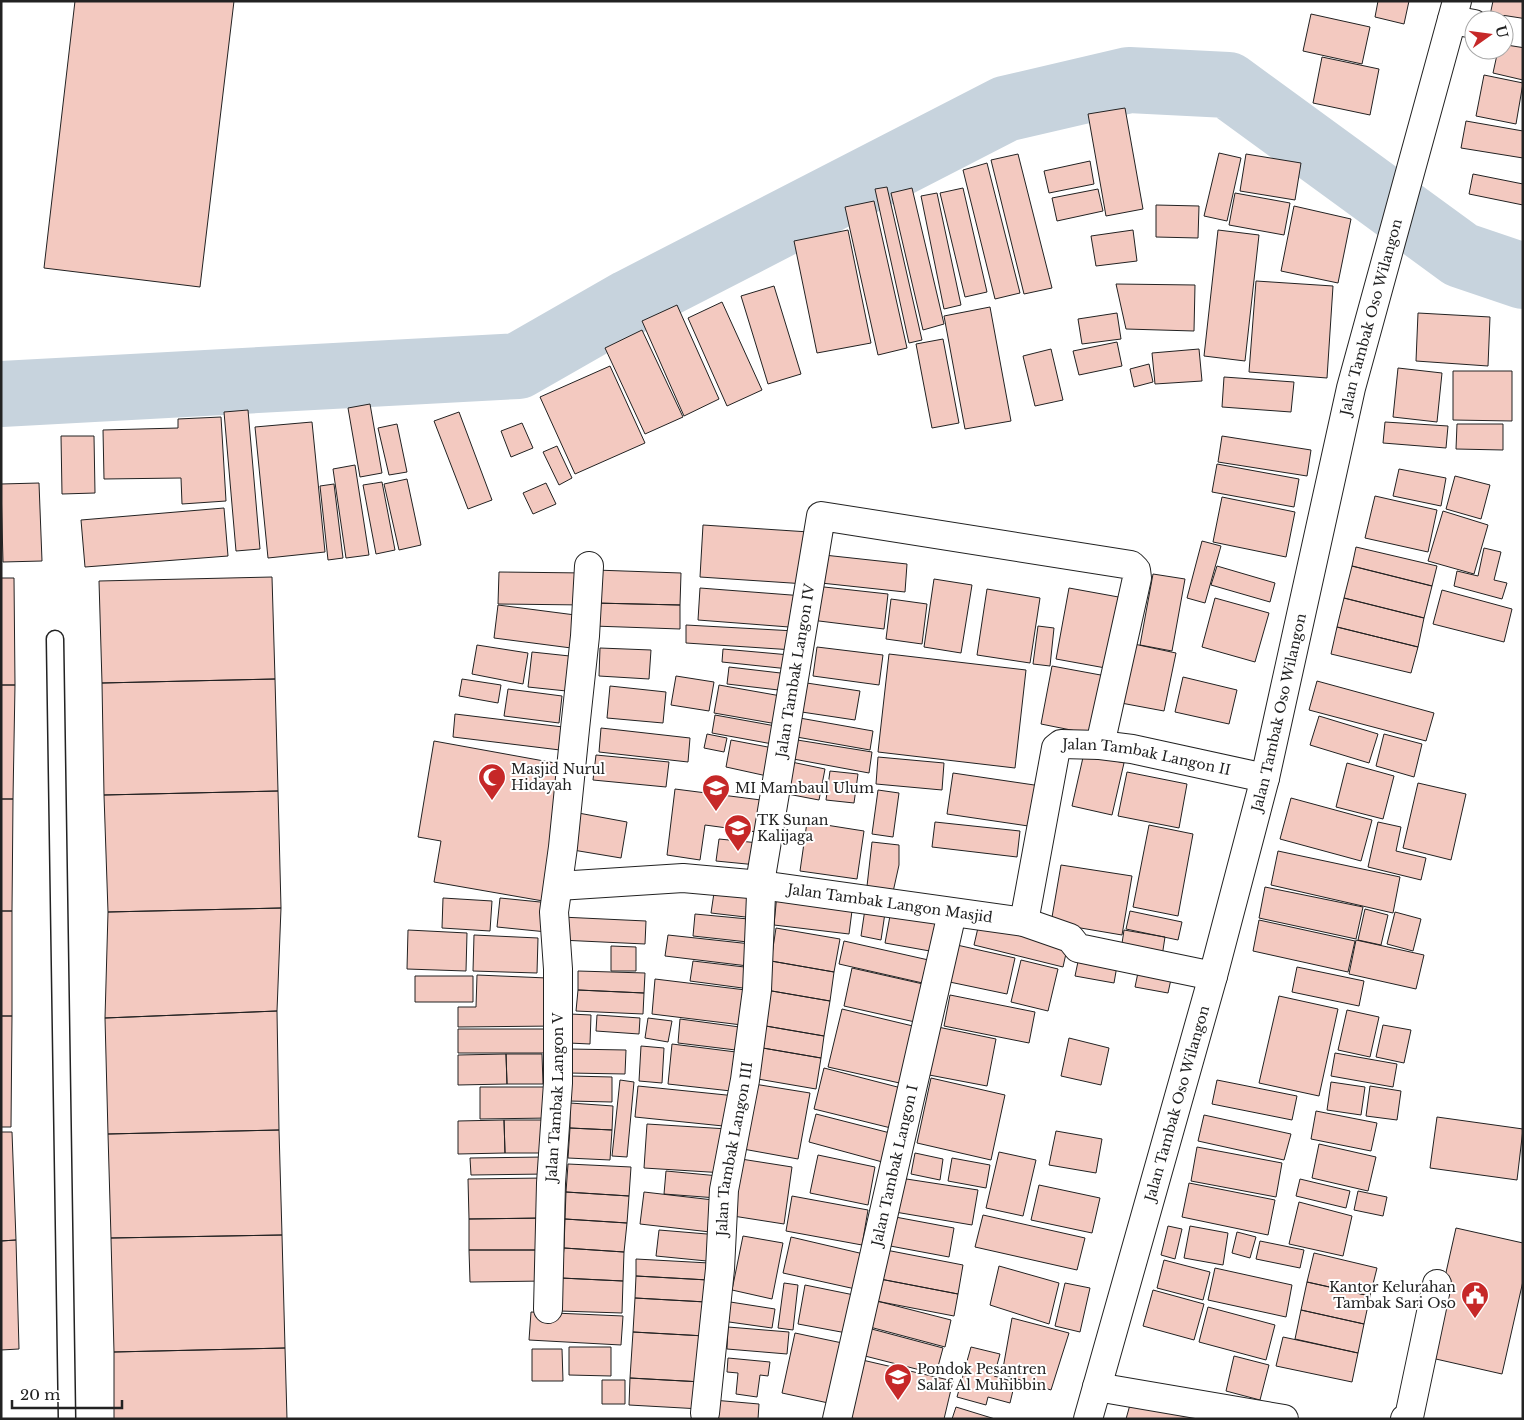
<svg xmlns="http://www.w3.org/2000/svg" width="1524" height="1420" font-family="'Libre Baskerville',serif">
<rect width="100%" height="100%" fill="#fff"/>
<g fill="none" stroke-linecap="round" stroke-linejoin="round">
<path stroke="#c7d3dd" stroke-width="66" d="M1,394l517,-28 112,-64 375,-193 124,-29 99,5 233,170 62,21"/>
</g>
<path fill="#f3c9c0" stroke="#222" d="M75,1h159l-34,286 -156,-19z
M1378,1h31l-5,23 -29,-7z
M1493,1h30v30l-19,-11h-15z
M1311,14l59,13 -8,37 -59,-13z
M1504,31l19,4v45l-30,-7 5,-23h6z
M1322,57l57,12 -9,46 -57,-12z
M1484,75l39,8 -7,41 -40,-8z
M1125,108l18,101 -37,7 -18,-102z
M1466,121l57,10v27l-62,-10z
M1219,153l22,5 -14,63 -23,-5z
M1018,154l34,134 -28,6 -33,-134z
M1246,154l55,9 -6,37 -55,-9z
M1090,161l4,23 -45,9 -5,-22z
M987,163l33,130 -25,6 -32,-129z
M1473,174l50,10v21l-54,-11z
M887,187l35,153 -13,3 -34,-154z
M912,188l32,136 -21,6 -32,-137z
M963,188l24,104 -22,5 -25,-104z
M1098,189l5,22 -46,10 -5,-23z
M937,193l24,112 -17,4 -23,-113z
M1235,193l55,10 -6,32 -55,-10z
M874,201l33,147 -29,7 -33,-148z
M1156,205l43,1 -1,32 -42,-1z
M1294,206l57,13 -13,64 -57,-12z
M848,230l23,113 -54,10 -23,-112z
M1133,230l4,31 -41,5 -5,-30z
M1218,230l41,5 -14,126 -41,-5z
M1256,281l77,5 -6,92 -78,-6z
M1116,284l79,1 -1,46 -68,-2z
M774,286l27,88 -33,10 -27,-88z
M722,302l40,88 -35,16 -39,-88z
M677,305l42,94 -35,17 -42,-95z
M990,307l21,114 -46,8 -21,-113z
M1117,313l4,26 -39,5 -4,-25z
M1418,313l72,4 -2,49 -72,-5z
M642,330l41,87 -38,17 -40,-86z
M943,339l16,84 -27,5 -16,-84z
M1117,342l5,24 -43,9 -6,-24z
M1051,349l12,51 -28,6 -12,-50z
M1199,349l3,32 -47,3 -3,-31z
M1149,364l4,18 -19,5 -4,-18z
M610,366l35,77 -70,31 -35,-77z
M1398,368l44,5 -5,49 -44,-5z
M1453,371h59v50l-59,-1z
M1224,377l70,5 -3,30 -69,-5z
M370,404l12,69 -22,4 -12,-69z
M248,410l12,139 -24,2 -12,-139z
M459,412l33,88 -24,9 -34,-88z
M221,417l5,84 -44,3 -1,-26 -77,1 -1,-49 75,-2v-9z
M312,422l13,130 -57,6 -13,-131z
M1385,422l63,4 -2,22 -63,-5z
M522,423l11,25 -22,9 -10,-26z
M397,424l10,48 -18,3 -11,-47z
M1457,424h46v26l-47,-1z
M61,436h33l1,57 -33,1z
M1222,436l89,14 -4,26 -89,-14z
M557,446l15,32 -13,7 -16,-33z
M1217,464l82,15 -5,28 -82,-15z
M355,465l14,90 -23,3 -13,-89z
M1399,469l47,9 -5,28 -48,-10z
M1455,476l35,9 -9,34 -35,-10z
M407,479l14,66 -22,5 -15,-66z
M382,482l13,68 -19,4 -13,-69z
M39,483l3,78 -39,1 -2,-78z
M546,483l10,21 -23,10 -10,-21z
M334,484l9,74 -15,2 -8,-74z
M1375,496l62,14 -9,42 -63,-14z
M1222,497l73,15 -9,45 -73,-15z
M224,508l4,48 -143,11 -4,-47z
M1443,511l45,14 -14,49 -46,-13z
M703,525l106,7 -3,52 -106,-7z
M1202,541l19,5 -16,57 -18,-5z
M1356,547l81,19 -5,20 -80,-20z
M1484,548l17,4 -7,28 13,3 -5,16 -48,-13 3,-15 21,5z
M824,555l83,9 -2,28 -84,-9z
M1217,566l58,17 -5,19 -59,-17z
M1352,566l80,20 -8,32 -80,-20z
M595,570l86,3 -1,32 -86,-2z
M499,572l87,1 -1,32 -87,-1z
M1153,574l32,5 -13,72 -32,-6z
M272,577l3,102 -173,4 -3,-102z
M1,578h13l1,107h-14z
M934,579l38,6 -11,68 -37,-6z
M815,586l73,8 -4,35 -73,-9z
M700,588l104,8 -2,32 -104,-8z
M1069,588l55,10 -13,71 -55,-10z
M987,589l53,9 -10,65 -53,-8z
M1442,590l70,19 -8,33 -71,-18z
M1215,598l54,15 -14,49 -53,-15z
M1344,598l80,20 -6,29 -81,-20z
M891,599l36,5 -5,40 -36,-5z
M594,603l86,2v24l-87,-3z
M498,605l85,11 -4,33 -85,-11z
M686,625l109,6 -1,19 -108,-7z
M1038,626l16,2 -4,38 -17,-2z
M1337,627l81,20 -7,26 -80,-19z
M1134,644l42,9 -12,58 -43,-8z
M477,645l51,8 -5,31 -51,-10z
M817,647l66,8 -4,30 -66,-9z
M600,648l51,2 -2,29 -50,-3z
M723,649l67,6 -1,14 -67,-7z
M532,652l47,5 -3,35 -48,-5z
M889,654l137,16 -11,98 -137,-16z
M1052,666l54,10 -10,59 -55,-11z
M729,667l60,7 -2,17 -60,-7z
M676,676l38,6 -5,29 -38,-6z
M1183,677l54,13 -8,34 -54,-12z
M275,679l3,112 -174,4 -2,-112z
M462,679l39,6 -3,18 -39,-7z
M1317,681l117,32 -8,28 -117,-31z
M800,682l60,9 -5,29 -60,-9z
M1,685h14l-2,114h-12z
M719,685l62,11 -4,28 -63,-11z
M610,686l56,6 -3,31 -56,-5z
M508,689l54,7 -3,27 -55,-7z
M455,714l108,13 -3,23 -107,-13z
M715,715l66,12 -3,18 -66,-12z
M1319,716l59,18 -9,29 -59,-18z
M794,717l79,14 -3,19 -79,-14z
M601,728l89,10 -2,24 -89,-10z
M707,734l20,4 -3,14 -20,-4z
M1384,734l38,10 -8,33 -38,-11z
M791,739l81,13 -3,21 -81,-15z
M731,740l42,8 -6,28 -41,-9z
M434,741l132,24 -23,136 -109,-19 7,-41 -23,-4z
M1084,753l40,10 -12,52 -40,-9z
M596,755l73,7 -3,25 -73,-7z
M878,757l66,6 -2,27 -66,-6z
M782,760l43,9 -6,31 -42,-8z
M1347,763l47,13 -11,43 -47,-12z
M830,771l28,3 -4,29 -28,-3z
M1127,772l60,12 -8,44 -61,-12z
M953,773l88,13 -6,41 -88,-13z
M1418,783l48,11 -15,66 -48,-12z
M675,789l86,11 -4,32 -52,-7 -5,35 -33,-5z
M878,790l21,3 -6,44 -21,-3z
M278,791l3,117 -173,4 -4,-117z
M1291,798l81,22 -11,41 -81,-22z
M1,799h12l-1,112h-11z
M573,812l54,10 -6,36 -54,-9z
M807,822l57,9 -7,48 -57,-8z
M935,822l85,9 -3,26 -85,-10z
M1378,822l23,5 -5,24 30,7 -5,22 -53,-13z
M1149,825l44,9 -15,82 -45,-9z
M719,839l40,4 -2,22 -41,-4z
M872,842l27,3v20l-8,36 -25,-6z
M1278,851l122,26 -7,36 -122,-28z
M1061,865l71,11 -10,59 -71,-12z
M715,886l42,6 -3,26 -43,-5z
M1265,887l98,20 -7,32 -97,-21z
M777,894l76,9 -4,31 -75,-9z
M443,898l49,3 -2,30 -48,-3z
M500,898l50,5 -3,29 -50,-5z
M892,905l56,11 -7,37 -56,-10z
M281,908l-4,103 -172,7 3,-106z
M865,909l20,4 -4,27 -20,-4z
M1365,909l23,6 -7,30 -23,-5z
M1,911h11v105h-11z
M1130,911l52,11 -4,18 -52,-11z
M1395,912l26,7 -8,32 -26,-7z
M695,914l64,6 -2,23 -64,-7z
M561,917l85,4 -1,23 -85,-4z
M980,919l89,21 -6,27 -89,-22z
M1259,920l96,21 -7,31 -95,-21z
M776,928l64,11 -6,33 -63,-11z
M408,930l59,3 -1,38 -59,-2z
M1124,930l41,7 -4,26 -41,-6z
M474,935l64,3 -1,35 -64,-2z
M668,935l83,9 -3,22 -83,-10z
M1356,940l68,15 -8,34 -67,-15z
M844,941l89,20 -6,23 -88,-20z
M948,943l67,15 -8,36 -67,-14z
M611,946l25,1v24h-25z
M1080,952l38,8 -4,23 -39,-7z
M1021,960l37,9 -10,42 -37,-9z
M693,961l60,7 -3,21 -60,-8z
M771,961l63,11 -4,29 -64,-11z
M1140,963l33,7 -5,23 -33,-6z
M1297,967l67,14 -5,25 -67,-14z
M852,968l71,16 -8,38 -71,-16z
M578,971l67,2 -1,20 -66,-3z
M477,975l70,3 9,48 -98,1v-20h18z
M415,976h58v26h-58z
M655,979l99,12 -4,35 -98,-12z
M578,990l66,3 -1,21 -67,-3z
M766,990l64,11 -6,35 -64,-11z
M950,995l85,17 -6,31 -85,-17z
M1279,996l59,13 -19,87 -60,-13z
M842,1009l75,18 -13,57 -76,-17z
M1347,1010l32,7 -9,40 -32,-7z
M277,1011l2,119 -171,4 -3,-116z
M570,1014l21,1 -1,29 -21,-1z
M597,1015l43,3 -1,16 -43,-3z
M1,1016h11l-1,111h-10z
M648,1018l24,3 -4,21 -23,-4z
M680,1019l67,9 -3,23 -66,-8z
M760,1025l64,11 -3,22 -64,-11z
M1383,1025l28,5 -7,33 -28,-6z
M933,1026l63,13 -9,47 -63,-12z
M458,1029h97v24h-97z
M1069,1038l40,10 -8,37 -40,-9z
M672,1044l72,9 -4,39 -72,-8z
M641,1046l23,2 -2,35 -23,-2z
M757,1047l64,11 -5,31 -64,-11z
M569,1049l57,1 -1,24 -56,-1z
M1335,1053l62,11 -4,23 -62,-11z
M506,1054h36l1,30h-36z
M506,1054l1,30 -49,1v-30z
M824,1068l85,22 -10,40 -85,-21z
M570,1076l42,1v25l-43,-1z
M931,1078l74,17 -14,65 -74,-17z
M620,1080l14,2 -7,75 -15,-1z
M1217,1080l80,16 -5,24 -80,-16z
M1331,1082l34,5 -4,28 -34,-5z
M754,1084l56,9 -12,66 -55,-10z
M638,1086l98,10 -3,31 -98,-10z
M1370,1086l31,5 -4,29 -31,-4z
M480,1087h70v31l-70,1z
M570,1103l43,3 -1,24 -42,-2z
M1316,1111l61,12 -6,28 -60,-12z
M816,1114l78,20 -8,29 -77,-21z
M1204,1115l87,19 -7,26 -86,-19z
M1437,1117l86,12 -6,51 -87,-12z
M504,1120h46l1,33h-46z
M504,1120l1,33 -47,1v-33z
M647,1124l81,5 -3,44 -81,-5z
M570,1128l42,2 -2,30 -42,-2z
M279,1130l3,105 -171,3 -3,-104z
M1056,1131l46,8 -6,34 -47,-8z
M1,1132h11l4,108 -15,1z
M1319,1144l57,13 -8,34 -56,-13z
M1197,1147l85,16 -6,34 -85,-16z
M999,1152l37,8 -13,56 -37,-8z
M915,1153l28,6 -3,21 -29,-6z
M818,1155l57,12 -7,38 -58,-12z
M546,1157l1,17 -76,1 -1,-17z
M952,1158l38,7 -4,23 -38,-7z
M741,1159l51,8 -8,57 -51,-8z
M568,1164l63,3 -2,29 -63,-4z
M666,1171l53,5 -2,22 -53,-4z
M544,1178l1,40 -76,1 -1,-40z
M900,1178l78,12 -6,35 -77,-13z
M1300,1179l50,12 -4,17 -50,-12z
M1189,1183l86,17 -7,35 -86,-18z
M1039,1185l61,13 -8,35 -61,-13z
M1358,1191l29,6 -4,19 -29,-6z
M566,1192l63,4 -2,27 -62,-4z
M644,1192l78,9 -3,32 -79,-9z
M792,1196l76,14 -6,35 -76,-14z
M1299,1202l53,14 -9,40 -54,-12z
M983,1215l102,23 -8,32 -102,-23z
M890,1216l64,12 -5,29 -64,-12z
M545,1218v32h-76v-31z
M565,1219l62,4 -3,29 -60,-4z
M1168,1226l14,3 -7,30 -14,-4z
M1190,1226l38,7 -5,32 -39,-7z
M1456,1228l67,15v38l-21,93 -75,-17z
M659,1230l60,5 -2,27 -61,-6z
M1237,1232l19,5 -6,21 -18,-5z
M282,1235l3,113 -171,4 -3,-114z
M743,1236l40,7 -11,56 -40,-9z
M791,1237l77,18 -8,35 -77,-17z
M16,1240l3,109 -18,1v-109z
M1260,1241l44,9 -4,18 -44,-9z
M564,1248l60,4 -1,29 -62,-3z
M469,1250h76v31l-75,1z
M886,1250l77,15 -5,29 -78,-15z
M1314,1253l63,15 -7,28 -63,-14z
M636,1259l73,4 -1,17 -72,-4z
M1164,1260l46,12 -7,28 -46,-12z
M999,1266l60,17 -10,41 -59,-19z
M1215,1268l77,17 -6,32 -78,-17z
M636,1276l72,4 -2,22 -71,-4z
M561,1278l62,3 -1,32 -62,-2z
M880,1279l78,15 -4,22 -78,-15z
M1307,1282l63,14 -6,28 -63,-14z
M784,1283l14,2 -5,45 -15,-2z
M1065,1283l25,5 -10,44 -25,-6z
M805,1285l54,11 -7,38 -54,-10z
M1153,1290l51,14 -10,36 -51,-14z
M635,1298l71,4 -1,34 -72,-4z
M873,1300l78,20 -6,27 -79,-21z
M724,1301l51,8 -3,19 -50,-7z
M1208,1307l67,18 -9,35 -67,-18z
M1301,1310l63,14 -6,29 -63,-14z
M531,1312l92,4 -2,29 -92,-5z
M1012,1318l57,15 -18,57 -49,-16z
M728,1327l61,5 -2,22 -60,-5z
M868,1328l75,20 -7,26 -75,-19z
M633,1332l72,4 -3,46 -72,-4z
M795,1333l52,11 -14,60 -51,-11z
M1283,1337l75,16 -6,29 -76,-16z
M569,1347h42v29l-42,-1z
M971,1347l29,7 -6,22 21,6 -5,21 -22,-6 -2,8 -29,-8z
M285,1348l2,71h-173v-67z
M532,1349h30l1,32h-31z
M1234,1356l35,9 -9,35 -34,-9z
M728,1358l42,4 -2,14 -8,-1 -3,22 -21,-3 2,-21 -11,-1z
M858,1359l95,22 -9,38h-88l-12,-3z
M630,1378l72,4 -1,27 -72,-4z
M602,1380h23v24h-23z
M1133,1394l93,25h-100z
M713,1400l46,4 -1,15h-47z
M956,1407l39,12h-43z"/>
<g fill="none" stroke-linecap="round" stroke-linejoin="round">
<g stroke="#222" stroke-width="19">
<path id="service" d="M55,639l12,780"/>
</g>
<g stroke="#222" stroke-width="30">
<g id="minor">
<path d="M1452,20l22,4"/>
<path d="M1504,30l19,3"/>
<path id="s1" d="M558,886l125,-8 78,7 263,37 46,16 8,10 135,28"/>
<path id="s2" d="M1024,922l32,-174 5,-4 39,1 32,4 133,29"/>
<path id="s3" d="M548,1309l3,-126 7,-100v-114l-4,-57 9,-65 12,-118 10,-93 4,-70"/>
<path d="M1097,1387l187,32"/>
<path id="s4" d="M705,1413l15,-144 4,-79 21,-110 12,-90 5,-119 59,-355 310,49 5,5 1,8 -37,167"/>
<path id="s5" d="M837,1419l115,-506"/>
<path d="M1405,1419l4,-2 28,-133"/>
</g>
</g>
<g stroke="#222" stroke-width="30">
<g id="trunk">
<path id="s6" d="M1088,1419l125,-443 52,-198 86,-390 106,-387"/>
</g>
</g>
<use href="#service" stroke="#fff" stroke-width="16"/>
<use href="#minor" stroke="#fff" stroke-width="28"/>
<use href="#trunk" stroke="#fff" stroke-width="28"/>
</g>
<defs>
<g id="mosque-pin" transform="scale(1.4375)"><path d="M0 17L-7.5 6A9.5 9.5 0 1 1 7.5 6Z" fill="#c62828" stroke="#fff"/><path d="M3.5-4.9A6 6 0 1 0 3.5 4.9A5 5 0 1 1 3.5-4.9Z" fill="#fff"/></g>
<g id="school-pin" transform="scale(1.4375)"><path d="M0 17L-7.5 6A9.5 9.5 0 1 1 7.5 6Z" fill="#c62828" stroke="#fff"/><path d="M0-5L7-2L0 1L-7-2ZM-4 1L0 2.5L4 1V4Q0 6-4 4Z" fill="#fff"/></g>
<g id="civic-pin" transform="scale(1.4375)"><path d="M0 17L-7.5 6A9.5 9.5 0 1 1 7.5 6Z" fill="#c62828" stroke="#fff"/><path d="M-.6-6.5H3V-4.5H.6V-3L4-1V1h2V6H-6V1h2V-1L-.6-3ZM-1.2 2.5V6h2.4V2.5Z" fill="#fff"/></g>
</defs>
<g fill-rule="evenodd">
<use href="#mosque-pin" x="492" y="777"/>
<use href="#school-pin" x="716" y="788"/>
<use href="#school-pin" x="738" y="828"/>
<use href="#civic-pin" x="1475" y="1295"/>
<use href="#school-pin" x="898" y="1377"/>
</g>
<g text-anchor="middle" stroke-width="4" stroke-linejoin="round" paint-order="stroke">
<g font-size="14" fill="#222" stroke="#fff">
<text dy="5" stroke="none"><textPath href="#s6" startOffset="1138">Jalan Tambak Oso Wilangon</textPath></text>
<text dy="5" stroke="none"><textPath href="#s4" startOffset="749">Jalan Tambak Langon IV</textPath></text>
<text dy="5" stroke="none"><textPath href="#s6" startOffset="732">Jalan Tambak Oso Wilangon</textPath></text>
<text dy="5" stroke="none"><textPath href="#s2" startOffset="270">Jalan Tambak Langon II</textPath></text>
<text dy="5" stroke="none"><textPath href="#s1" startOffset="334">Jalan Tambak Langon Masjid</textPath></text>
<text dy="5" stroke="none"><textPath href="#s3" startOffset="212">Jalan Tambak Langon V</textPath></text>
<text dy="5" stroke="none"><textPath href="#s6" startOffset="328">Jalan Tambak Oso Wilangon</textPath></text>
<text dy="5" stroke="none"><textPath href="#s4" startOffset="266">Jalan Tambak Langon III</textPath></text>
<text dy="5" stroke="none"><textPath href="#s5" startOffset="260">Jalan Tambak Langon I</textPath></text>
</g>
<g font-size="14" fill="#222" stroke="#fff" text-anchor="start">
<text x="511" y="774">Masjid Nurul<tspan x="511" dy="16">Hidayah</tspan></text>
<text x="735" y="793">MI Mambaul Ulum</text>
<text x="757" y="825">TK Sunan<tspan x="757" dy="16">Kalijaga</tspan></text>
<text x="1456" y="1292" text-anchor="end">Kantor Kelurahan<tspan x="1456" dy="16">Tambak Sari Oso</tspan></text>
<text x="917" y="1374">Pondok Pesantren<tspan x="917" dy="16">Salaf Al Muhibbin</tspan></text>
</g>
</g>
<rect width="1524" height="1420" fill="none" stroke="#222222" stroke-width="5"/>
<g transform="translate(1489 35) rotate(76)"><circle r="24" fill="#ffffff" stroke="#a7a7a7"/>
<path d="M0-4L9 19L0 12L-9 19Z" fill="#c62828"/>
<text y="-8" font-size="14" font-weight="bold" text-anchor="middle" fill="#222222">U</text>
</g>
<path d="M12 1400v8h110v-8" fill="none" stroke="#222222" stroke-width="2.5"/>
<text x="20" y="1400" font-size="15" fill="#222222" stroke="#ffffff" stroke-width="4" paint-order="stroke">20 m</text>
</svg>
